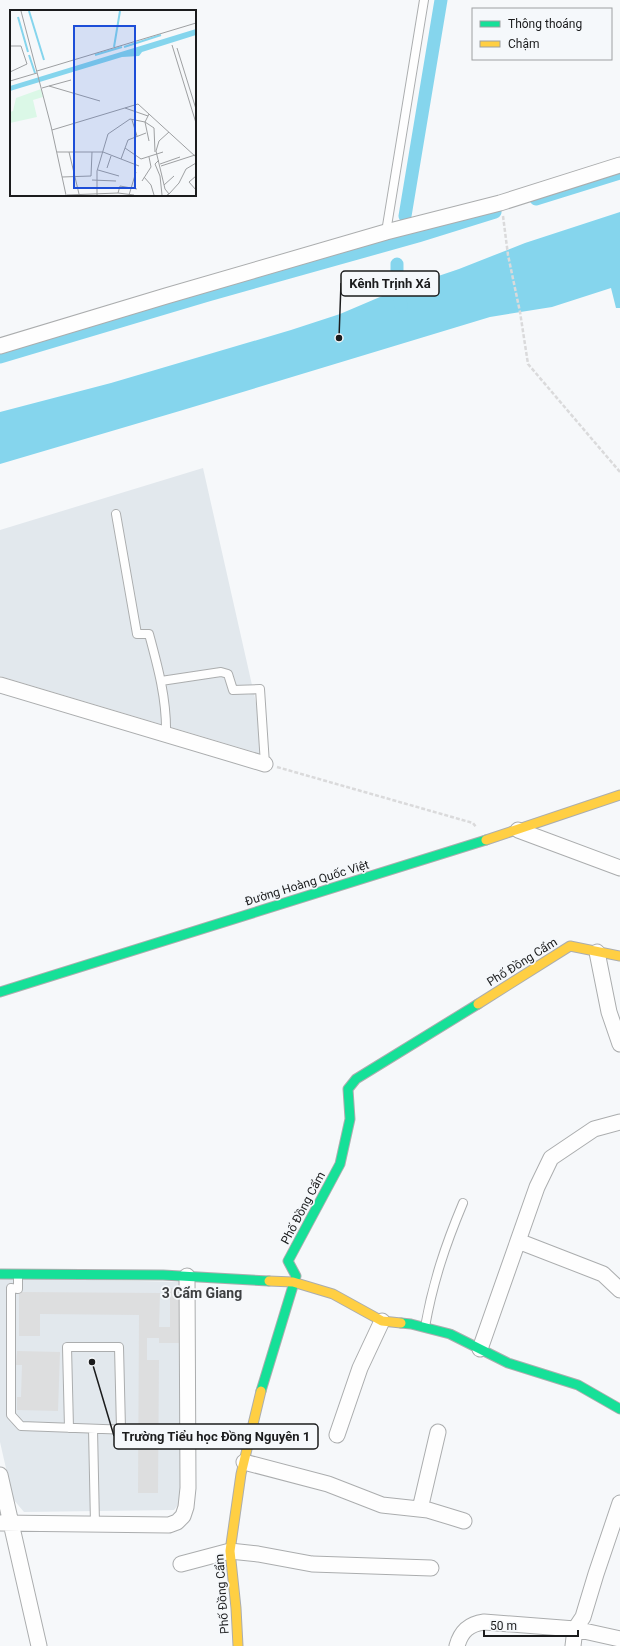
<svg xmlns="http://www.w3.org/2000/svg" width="620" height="1646" font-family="Roboto,sans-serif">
<rect width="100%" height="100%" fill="#f6f8fa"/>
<path fill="#e2e8ed" d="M203,468l65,288 -268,-80v-146z
M0,1278l184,4v215l-10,13 -150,2 -11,-13 -13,-57z"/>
<path fill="#85d5ed" d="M620,212v96h-4l-5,-20 -59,19 -62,10 -307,93 -183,54v-52l111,-29 180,-53 49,-16 54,-23 65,-22 66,-26z"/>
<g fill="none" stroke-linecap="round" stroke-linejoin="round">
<path stroke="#85d5ed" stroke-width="13" d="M536,199l84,-26
M405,216l36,-216
M397,264v15l4,27
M0,357l208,-62 210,-59 77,-24"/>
</g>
<path fill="#dddedf" d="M170,1288h13l-1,55h-23v-5h-12v22h12l-1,133h-20l1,-178 -99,-1v22h-21v-44l141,1 -1,34h11z
M17,1351l43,1 -2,59 -41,-1v-13h4l1,-32h-6z"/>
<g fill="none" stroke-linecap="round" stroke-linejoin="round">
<g stroke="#abadae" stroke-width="10">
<path id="lane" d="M386,232l38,-232
M116,514l21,120h12c9,33 18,66 17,101
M161,681l60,-9 7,2 5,16 27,-1 5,75
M18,1275v14l-7,-1v127l10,11 109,4
M425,1327c8,-45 20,-81 38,-124
M69,1428l-2,-81h52l2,82
M93,1429l2,95"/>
</g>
<g stroke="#abadae" stroke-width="17">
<path id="street" d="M0,346l166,-50 220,-64 114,-29 120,-38
M0,685l265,79
M518,830l102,38
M597,952l12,60 11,32
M518,1241l85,33 17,16
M480,1349l57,-162 14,-29 43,-29 26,-7
M337,1435l23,-67 22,-47
M244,1462l84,22 54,21 46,5 36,11
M0,1475l39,171
M420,1509l18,-77
M0,1523l169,2 8,-3 6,-6 3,-9 2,-19 -1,-212
M181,1564l49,-13 28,3 54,10 119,4
M457,1646c4,-15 12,-22 27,-24l91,7 45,10
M573,1646l2,-17 8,-12 13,-43 24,-71"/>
</g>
<g stroke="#abadae" stroke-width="11">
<path id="fast" d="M0,992l486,-152
M0,1274l163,1 106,6
M401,1323l10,1 39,10 58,29 70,22 42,24
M261,1391l35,-115 -8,-15 52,-97 10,-45 -2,-30 8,-10 122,-75"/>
</g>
<g stroke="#abadae" stroke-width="11">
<path id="slow" d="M486,840l134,-45
M478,1004l92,-58 50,10
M269,1281l24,1 40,12 49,27 19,2
M238,1646l-2,-38 -6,-57 11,-77 20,-83"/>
</g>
<path stroke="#dadadb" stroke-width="2.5" stroke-dasharray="4 2" stroke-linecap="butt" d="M503,216l5,39 12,57 8,52 92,108
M277,767l196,56 3,4"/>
<use href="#lane" stroke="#fefefe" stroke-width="8"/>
<use href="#street" stroke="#fefefe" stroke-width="15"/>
<use href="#fast" stroke="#16e098" stroke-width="9"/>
<use href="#slow" stroke="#ffcf43" stroke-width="9"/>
</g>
<g text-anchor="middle" stroke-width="3.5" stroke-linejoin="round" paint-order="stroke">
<g font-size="12" fill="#1b1c1d" stroke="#f5f8fb">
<text transform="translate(307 883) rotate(-17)" y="4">Đường Hoàng Quốc Việt</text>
<text transform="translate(522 962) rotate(-32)" y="4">Phố Đồng Cẩm</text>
<text transform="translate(303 1208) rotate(-62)" y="4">Phố Đồng Cẩm</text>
<text transform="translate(222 1594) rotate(-94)" y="4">Phố Đồng Cẩm</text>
</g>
<g font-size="14" font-weight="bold" fill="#3e4042" stroke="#f5f8fb">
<text x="202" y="1298">3 Cẩm Giang</text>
</g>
</g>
<g transform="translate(10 10)">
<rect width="186" height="186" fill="#f6f8fa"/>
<path d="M31,79l2,8 -10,3 4,17 -27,6v-11l3,-1 3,-13z" fill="#dbf8e7"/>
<path d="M186,19v6l-54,17 -3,4 -17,1 -112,34v-5z" fill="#85d5ed"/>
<path fill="none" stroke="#85d5ed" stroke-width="2" d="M19,1l15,49M8,7l10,35M104,37l6,-36M114,37l37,-12M19,45l6,18M85,45l27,-8"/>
<path fill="none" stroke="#9ea0a2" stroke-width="1" d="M11,1l30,115 15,69M162,35l24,78M0,36h11l6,18 -17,8M167,38l19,61M27,61l159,-48M0,71l27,-8M39,76l22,-6M32,78l7,-2 51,15M115,98l23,8M122,110l5,16M42,120l86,-26 58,53M139,131l-4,-19 9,6 1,24M115,138l16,11 22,-7M47,142h46l36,14M59,142l10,42M111,149l7,-19 18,-7M149,150l-4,4 5,12 2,19M150,154l20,-7M151,156l34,-11M97,158l4,-12M88,160l21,6M186,166l-7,6 7,8M52,167l29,-1 1,-24M134,167l7,8 3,10M82,170l24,1M132,171l9,-14 -2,-10M154,175l10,-9M108,183l2,-7 17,3M159,184l10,-11 7,-14 10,-6M57,185l51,-2 16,2M87,185v-24l11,-37 22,-15 15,3 4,-8M119,185l7,-23M157,185l2,-1 -4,-5 -9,-38 3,-10 10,-9"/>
<path fill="#1d4ed8" fill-opacity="0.15" stroke="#1d4ed8" stroke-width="2" d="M64,16h61v162h-61z"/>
<rect width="186" height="186" fill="none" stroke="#1b1c1d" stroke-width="2"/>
</g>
<path fill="none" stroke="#1b1c1d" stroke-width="1.5" d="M339 338L341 283M92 1362L114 1436"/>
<g fill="#1b1c1d" stroke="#f5f8fb" stroke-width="1.5">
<circle cx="339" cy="338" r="4"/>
<circle cx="92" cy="1362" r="4"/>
</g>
<g fill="#f5f8fb" stroke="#1b1c1d" stroke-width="1.5">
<rect x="341" y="271" width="98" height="25" rx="4"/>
<rect x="114" y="1424" width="204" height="25" rx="4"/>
</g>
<g font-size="13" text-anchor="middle" font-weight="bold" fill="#1b1c1d">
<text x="390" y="288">Kênh Trịnh Xá</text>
<text x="216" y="1441">Trường Tiểu học Đồng Nguyên 1</text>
</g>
<rect x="472" y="8" width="140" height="52" fill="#f5f8fb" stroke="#9ea0a2"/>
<rect x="480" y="21" width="20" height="6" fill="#16e098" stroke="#9ea0a2"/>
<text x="508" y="28" font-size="12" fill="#1b1c1d">Thông thoáng</text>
<rect x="480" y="41" width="20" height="6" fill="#ffcf43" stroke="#9ea0a2"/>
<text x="508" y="48" font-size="12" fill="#1b1c1d">Chậm</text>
<path d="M484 1630v6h94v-6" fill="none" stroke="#1b1c1d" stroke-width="2"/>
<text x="490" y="1630" font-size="12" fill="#1b1c1d" stroke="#f5f8fb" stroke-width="3" paint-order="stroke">50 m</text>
</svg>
